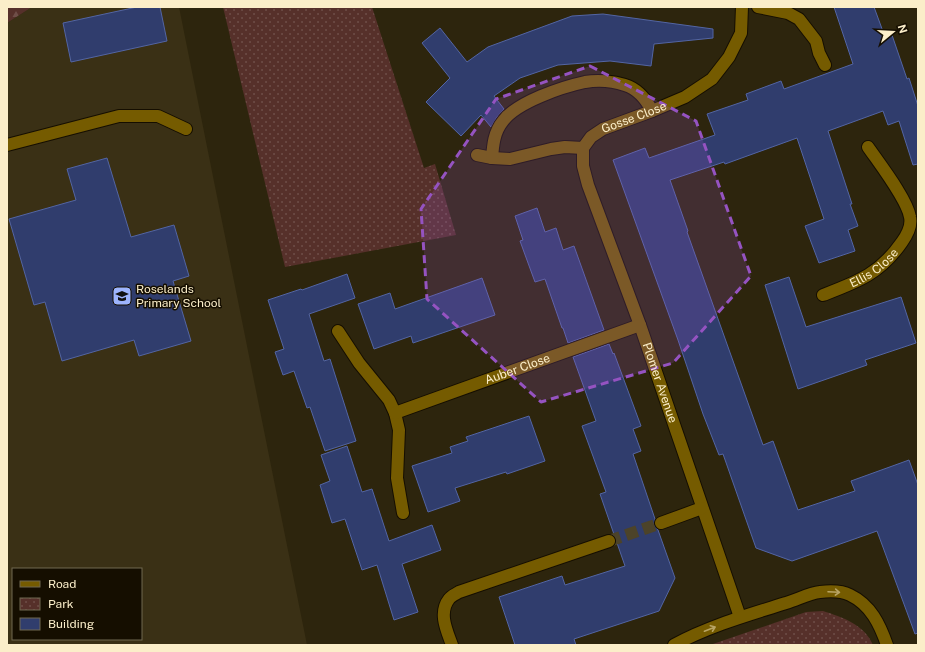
<svg xmlns="http://www.w3.org/2000/svg" width="925" height="652" font-family="'Public Sans',sans-serif">
<defs>
<pattern id="forest-firs" width="22" height="20" patternUnits="userSpaceOnUse"><rect width="22" height="20" fill="#56302a"/><path d="M5 1l3.5 6h-7zM16 11l3.5 6h-7z" fill="#6f4e48"/></pattern>
<pattern id="park-dots" width="8" height="8" patternUnits="userSpaceOnUse"><rect width="8" height="8" fill="#56302a"/><path d="M2 2h.1M6 6h.1" fill="none" stroke="#6f4e48" stroke-width="1.8" stroke-linecap="round"/></pattern>
</defs>
<rect width="100%" height="100%" fill="#2d250d"/>
<path fill="#3a3015" fill-rule="evenodd" d="M32,7h147l128,638h-300v-622zM13,569h128v70h-128z"/>
<path fill="url(#forest-firs)" d="M7,7h25l-25,16z"/>
<path fill="url(#park-dots)" d="M223,7h149l52,161 11,-4 21,71 -171,32z
M823,611c19,6 42,14 50,34h-163l96,-33z"/>
<path fill="#303d6d" stroke="#5365a3" d="M137,7h23l7,34 -96,21 -8,-39z
M834,7h40l11,30 7,-2 15,44 2,-1 9,28v58l-5,1 -14,-44 -11,4 -5,-14 -55,20 24,73h-2l8,22 -10,4 7,21 -36,12 -14,-37 19,-7 -27,-81 -72,26 -1,-2 -54,18 18,51 -1,1 76,213 10,-4 25,69 57,-19 -4,-10 58,-21 9,25v148l-3,1 -38,-103 -85,30 -36,-13 -33,-94 -4,1 -16,-41 -25,-74 -65,-180 32,-12 4,10 66,-23 -8,-21 41,-14 -2,-6 35,-13 3,8 69,-25z
M603,14l110,15v9l-59,6 -3,22 -41,-5 -52,4 -38,13 -26,18 10,13 -7,8 -6,10 -10,-12 -20,21 -35,-34 24,-24 -28,-35 18,-15 27,34 21,-15 84,-31z
M107,158l24,79 43,-12 15,51 -16,5 18,60 -52,15 -5,-16 -72,21 -17,-59 -11,3 -25,-86 67,-19 -9,-31z
M537,208l8,24 11,-4 7,22 11,-4 30,84 -36,13 -5,-15h-1l-17,-49 -10,3 -15,-41 3,-1 -8,-24z
M347,274l8,24 -46,16 15,47 6,-2 26,82 -31,10 -15,-44 -3,1 -13,-37 -11,4 -8,-23 9,-3 -16,-49 33,-11 1,1z
M789,277l17,50 95,-30 15,46 -51,17 2,5 -69,24 -33,-104z
M482,278l13,37 -82,28 -2,-7 -37,13 -16,-45 32,-11 5,16z
M609,344l4,10 1,-1 27,73 -8,3 8,22 -8,3 22,65 -1,6 4,5 17,48 -16,33 -85,28 2,6h-61l-16,-48 63,-21 3,9 60,-19 -25,-72 6,-2 -24,-66 14,-5 -23,-64z
M529,416l16,45 -38,13 -1,-2 -51,16 5,13 -32,11 -16,-46 40,-13 -2,-6 18,-6 -2,-4z
M347,446l15,46 10,-3 17,52 43,-16 9,25 -39,14 16,48 -24,8 -17,-55 -15,5 -17,-51 -13,4 -12,-38 10,-4 -9,-26z"/>
<g fill="none" stroke-linecap="round" stroke-linejoin="round">
<path stroke="#4c4329" stroke-width="12" stroke-dasharray="12 6" stroke-linecap="butt" d="M609,541l52,-18"/>
<g stroke="#150e00" stroke-width="14">
<g id="minor">
<path d="M758,7l30,6 11,6 17,22 3,12 6,12"/>
<path d="M7,145l112,-29h39l28,13"/>
<path id="s1" d="M583,148v18l5,19 52,140 100,292"/>
<path id="s2" d="M583,148l8,-11 12,-8 49,-18 33,-14 27,-18 17,-22 12,-24 1,-26"/>
<path d="M477,155l15,3 18,1 41,-10 14,-2 18,1"/>
<path d="M492,158c1,-13 2,-26 11,-37 14,-19 59,-34 82,-39 12,-2 28,-1 40,3 13,4 21,14 27,26"/>
<path id="s3" d="M823,295c34,-13 57,-21 79,-53 5,-7 10,-16 8,-25 -3,-18 -31,-54 -42,-70"/>
<path d="M338,331l21,32 30,37 6,13 4,17 -2,48 6,35"/>
<path id="s4" d="M395,413l245,-88"/>
<path d="M661,523l41,-15"/>
<path d="M452,645c-5,-14 -14,-32 -3,-46 2,-3 7,-5 10,-7l150,-51"/>
<path d="M674,645c35,-19 74,-30 112,-42 11,-3 23,-10 34,-11 9,-1 22,-1 30,3 21,10 30,30 37,50"/>
</g>
</g>
<use href="#minor" stroke="#755b00" stroke-width="12"/>
</g>
<defs><path id="oneway-shaft" d="M-6 0H5M1.5-3L5.5 0L1.5 3" fill="none" stroke-width="1.6" stroke-linecap="round" stroke-linejoin="round"/></defs>
<g stroke="#b8a464">
<use href="#oneway-shaft" transform="translate(834 592) rotate(3)"/>
<use href="#oneway-shaft" transform="translate(710 629) rotate(-21)"/>
</g>
<path fill="#9553c1" fill-opacity="0.2" stroke="#9553c1" stroke-width="3" stroke-dasharray="8 5" stroke-linejoin="round" d="M590,66l106,55 55,155 -78,87 -132,39 -114,-103 -6,-90 75,-110z"/>
<defs>
<g id="school-square" transform="scale(1)"><rect x="-9" y="-9" width="18" height="18" rx="4" fill="#9db4fd" stroke="#150e00"/><path d="M0-5L7-2L0 1L-7-2ZM-4 1L0 2.5L4 1V4Q0 6-4 4Z" fill="#111"/></g>
</defs>
<g fill-rule="evenodd">
<use href="#school-square" x="122" y="296"/>
</g>
<g text-anchor="middle" stroke-width="3" stroke-linejoin="round" paint-order="stroke">
<g font-size="12" fill="#fbeec9" stroke="#150e00">
<text dy="4" stroke="none"><textPath href="#s2" startOffset="61">Gosse Close</textPath></text>
<text dy="4" stroke="none"><textPath href="#s3" startOffset="58">Ellis Close</textPath></text>
<text dy="4" stroke="none"><textPath href="#s4" startOffset="130">Auber Close</textPath></text>
<text dy="4" stroke="none"><textPath href="#s1" startOffset="248">Plomer Avenue</textPath></text>
</g>
<g font-size="12" fill="#fbeec9" stroke="#150e00" text-anchor="start">
<text x="136" y="293">Roselands<tspan x="136" dy="14">Primary School</tspan></text>
</g>
</g>
<rect width="925" height="652" fill="none" stroke="#fbeec9" stroke-width="16"/>
<rect x="12" y="568" width="130" height="72" fill="#150e00" stroke="#716850"/>
<rect x="20" y="581" width="20" height="6" fill="#755b00" stroke="#716850"/>
<text x="48" y="588" font-size="12" fill="#fbeec9">Road</text>
<rect x="20" y="598" width="20" height="12" fill="url(#park-dots)" stroke="#716850"/>
<text x="48" y="608" font-size="12" fill="#fbeec9">Park</text>
<rect x="20" y="618" width="20" height="12" fill="#303d6d" stroke="#716850"/>
<text x="48" y="628" font-size="12" fill="#fbeec9">Building</text>
<g transform="translate(893 32) rotate(72)" stroke="#150e00" stroke-width="3" paint-order="stroke">
<path d="M0-3L7 15L0 10L-7 15Z" fill="#fbeec9"/>
<text y="-6" font-size="11" font-weight="bold" text-anchor="middle" fill="#fbeec9">N</text>
</g>
</svg>
